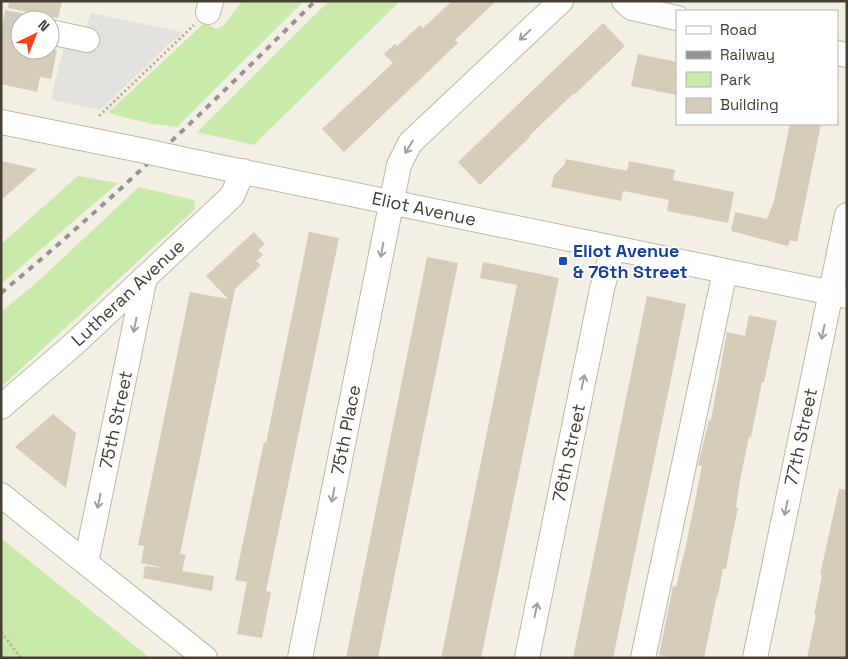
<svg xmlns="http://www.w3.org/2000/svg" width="848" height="659" font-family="'Space Grotesk',sans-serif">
<rect width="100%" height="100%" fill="#f3efe4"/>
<path fill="#caeaab" d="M242,1h62l-127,126 -25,-3 -44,-11 96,-90 12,6 7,-3z
M329,1h71l-146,144 -57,-13z
M78,176l40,7 -117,101v-40z
M139,187l55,13 1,9 -194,178v-75l34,-28z
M1,538l149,120h-149z"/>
<path fill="#e3e1dd" d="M91,13l91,19 -82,78 -49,-10 18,-75 17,2z"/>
<path fill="#d5ccb9" d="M9,1h53l-4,17 -50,-10z
M452,1h44l-41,39 3,3 -114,109 -22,-23 71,-66 -9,-9 11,-10 2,2 23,-21 3,3z
M603,23l22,23 -50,48 -1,-1 -22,21 -23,22 1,1 -50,48 -22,-23z
M1,30l19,4v16h37l-6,29 -11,-2 -3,15 -36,-8z
M638,54l39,8v33l-46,-9z
M790,124h31l-24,118 -7,-2 -2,6 -57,-15 4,-19 32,7 7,-18z
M566,159l61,12 2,-10 30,6 16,3 -2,10 61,12 -6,31 -61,-12 2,-11 -30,-6 -16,-3 -2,10 -70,-14 3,-12 11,-11z
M1,161l36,8 -36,31z
M254,232l11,12 -7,6 5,5 -7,6 5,4 -26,24 -55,265 6,1 -4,16 32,5 -2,15 -69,-13 2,-12 19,2 -23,-5 3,-17 -6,-1 52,-253 38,7 -22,-23z
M309,232l30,6 -73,353 5,1 -9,46 -25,-4 10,-52 -12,-2 29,-138 2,1z
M427,257l31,6 -49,241 -31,154h-32z
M483,262l76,16 -78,380h-40l76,-373 -37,-7z
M647,296l39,8 -13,65 -60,289h-40z
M749,315l28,6 -13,61h-2l-11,55h-2l-9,43 -4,27 2,1 -6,28 -6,33h-3l-5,26h-1l-13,63h-32l-13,-3 14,-69 3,1 10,-42 16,-79 -4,-1 11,-45h2l16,-88 18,4z
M53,414l23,19 -10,55 -51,-41z
M839,489l8,1v168h-40l9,-43h-2l8,-40h-2z"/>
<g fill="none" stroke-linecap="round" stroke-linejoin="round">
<path stroke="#d0ccc1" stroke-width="24" stroke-dasharray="24 12" stroke-linecap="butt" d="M3,22l17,3"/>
<g stroke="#bfb8a7" stroke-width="26">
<path id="minor" d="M624,1l8,7 45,10
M208,12l3,-11
M50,32l37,8
M837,53l10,2
M1,122l144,29
M186,160l661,136
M1,407l73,-63 158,-148 11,-25
M1,495l204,163
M86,563l59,-286
M300,658l99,-493 11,-22 151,-142
M527,658l75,-369 11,-41
M643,658l82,-387
M755,658l92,-443"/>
</g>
<path stroke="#c1b597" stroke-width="3" stroke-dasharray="2.5 2.5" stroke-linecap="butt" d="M99,116l95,-91
M1,632l20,26"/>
<use href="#minor" stroke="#fff" stroke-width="24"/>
<path stroke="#959595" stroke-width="4" stroke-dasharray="6 6" stroke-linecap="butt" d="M1,293c110,-91 213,-191 314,-292"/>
<g stroke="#bfb8a7" stroke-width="26" stroke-linecap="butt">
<path id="minor-bridge" d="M145,151l41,9"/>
</g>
<use href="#minor-bridge" stroke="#fff" stroke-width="24"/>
</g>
<defs><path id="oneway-shaft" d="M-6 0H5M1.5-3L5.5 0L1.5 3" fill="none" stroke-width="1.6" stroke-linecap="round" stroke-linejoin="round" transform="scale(1.25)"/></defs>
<g stroke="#a2a09a">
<use href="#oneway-shaft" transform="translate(525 35) rotate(137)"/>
<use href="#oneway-shaft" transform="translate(409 147) rotate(121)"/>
<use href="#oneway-shaft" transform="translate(382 250) rotate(101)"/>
<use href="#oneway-shaft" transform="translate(135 325) rotate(102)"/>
<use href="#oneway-shaft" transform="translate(823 332) rotate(102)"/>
<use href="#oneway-shaft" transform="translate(583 382) rotate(-78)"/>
<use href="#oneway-shaft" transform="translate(333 495) rotate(101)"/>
<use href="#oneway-shaft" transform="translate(99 501) rotate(102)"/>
<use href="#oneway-shaft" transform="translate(786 508) rotate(102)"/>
<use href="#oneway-shaft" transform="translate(536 610) rotate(-78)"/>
</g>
<rect fill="#1a4fb4" stroke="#fff" stroke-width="2" x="558" y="256" width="10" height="10" rx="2.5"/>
<g text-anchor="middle" stroke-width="4" stroke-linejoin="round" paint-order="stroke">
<g font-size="18" fill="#464034" stroke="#fff">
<text transform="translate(424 209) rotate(12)" y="6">Eliot Avenue</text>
<text transform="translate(128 293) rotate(-43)" y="6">Lutheran Avenue</text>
<text transform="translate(116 420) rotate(-78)" y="6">75th Street</text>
<text transform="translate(346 430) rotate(-79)" y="6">75th Place</text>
<text transform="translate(801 437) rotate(-78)" y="6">77th Street</text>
<text transform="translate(569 453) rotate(-78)" y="6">76th Street</text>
</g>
<g font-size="18" font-weight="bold" fill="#164399" stroke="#fff" text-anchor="start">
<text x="573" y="257">Eliot Avenue<tspan x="573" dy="21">&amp; 76th Street</tspan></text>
</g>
</g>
<rect width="848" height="659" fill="none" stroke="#464034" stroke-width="5"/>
<rect x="676" y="10" width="162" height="115" fill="#ffffff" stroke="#b5b3ae"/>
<rect x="686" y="26" width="25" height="8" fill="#ffffff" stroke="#b5b3ae"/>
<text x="720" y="35" font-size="15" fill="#464034">Road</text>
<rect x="686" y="51" width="25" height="8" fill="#959595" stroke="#b5b3ae"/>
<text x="720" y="60" font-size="15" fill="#464034">Railway</text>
<rect x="686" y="72" width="25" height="15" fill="#caeaab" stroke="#b5b3ae"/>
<text x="720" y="85" font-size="15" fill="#464034">Park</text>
<rect x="686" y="98" width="25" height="15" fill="#d5ccb9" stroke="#b5b3ae"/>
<text x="720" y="110" font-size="15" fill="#464034">Building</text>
<g transform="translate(35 35) rotate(43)"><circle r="24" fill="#ffffff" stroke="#b5b3ae"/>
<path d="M0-4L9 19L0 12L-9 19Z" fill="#ff410f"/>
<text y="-8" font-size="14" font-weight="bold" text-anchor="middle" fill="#464034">N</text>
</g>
</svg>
